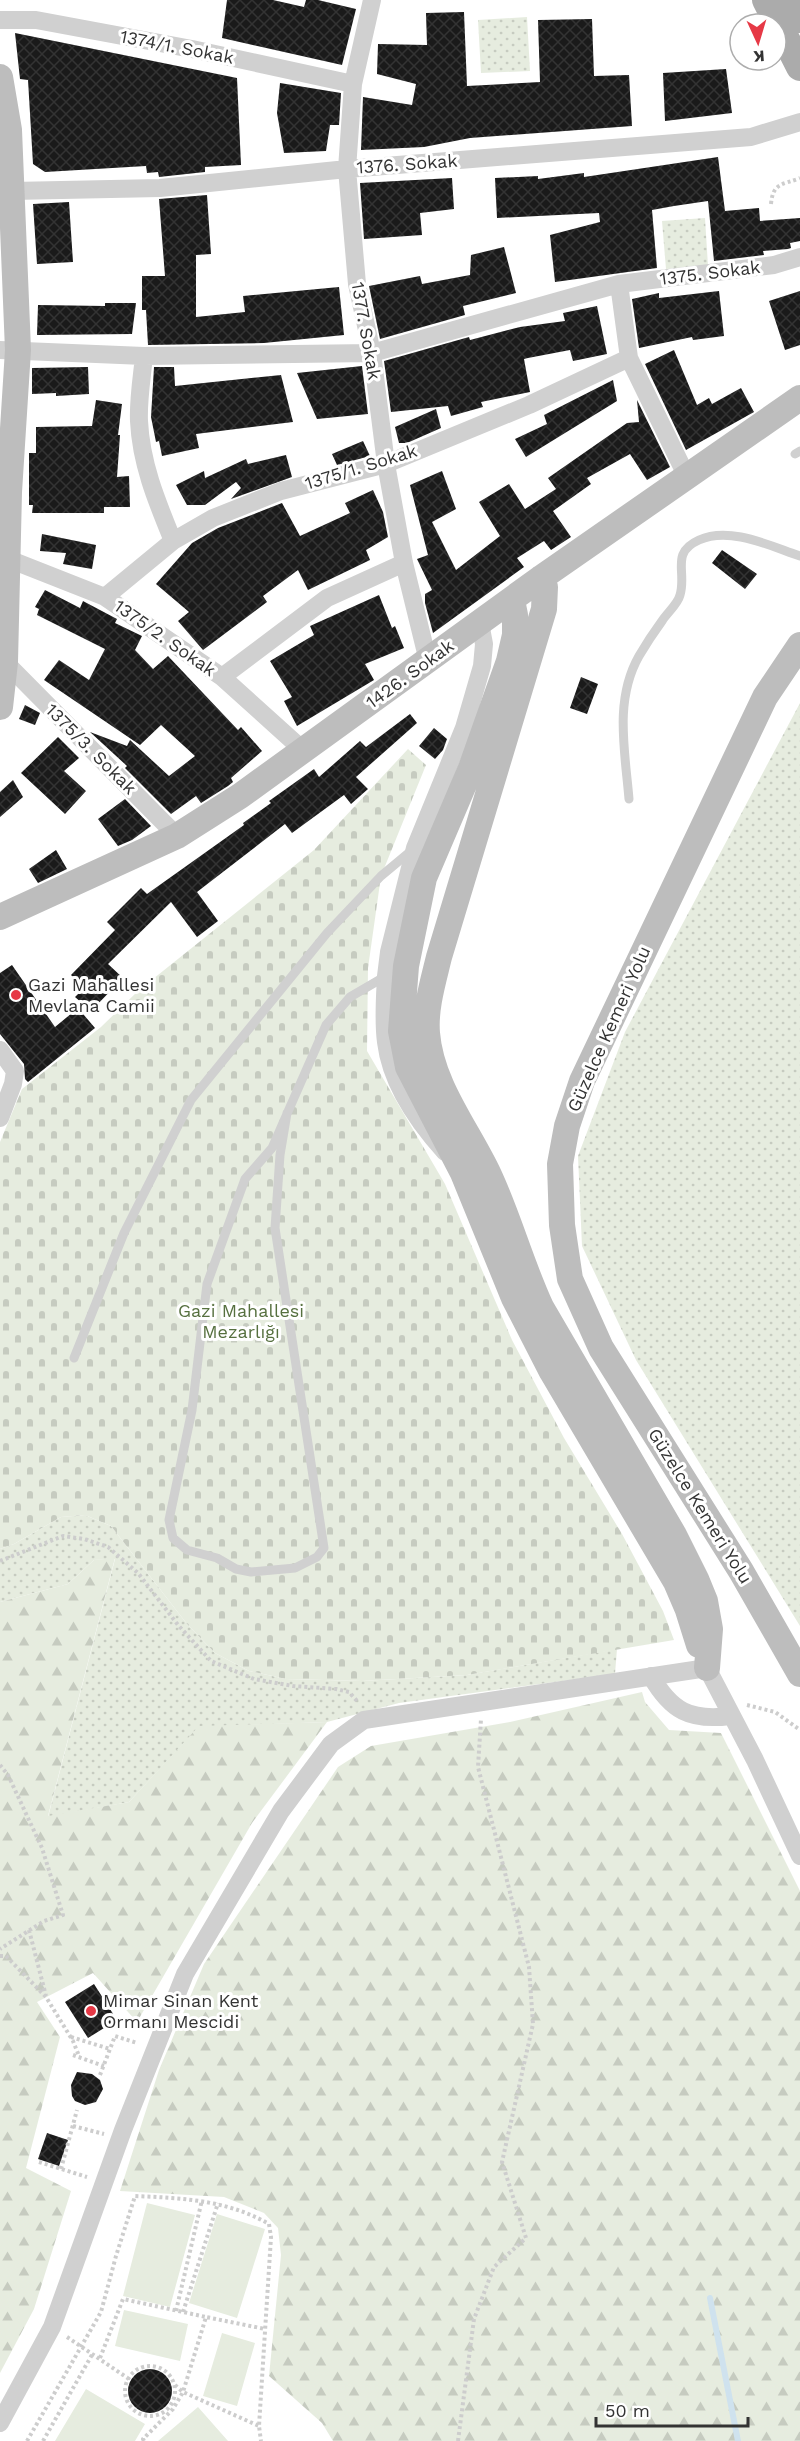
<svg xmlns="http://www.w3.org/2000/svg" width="800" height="2441" font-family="'Work Sans',sans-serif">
<defs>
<pattern id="grass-dots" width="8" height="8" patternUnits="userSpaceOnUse" patternTransform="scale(1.5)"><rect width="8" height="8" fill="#e6ecdf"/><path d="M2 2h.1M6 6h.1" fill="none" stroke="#c6cbc0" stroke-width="1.8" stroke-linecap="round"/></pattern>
<pattern id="forest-firs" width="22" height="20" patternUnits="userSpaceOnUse" patternTransform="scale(1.5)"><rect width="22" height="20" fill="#e6ecdf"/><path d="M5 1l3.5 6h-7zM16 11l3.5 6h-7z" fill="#c6cbc0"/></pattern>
<pattern id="cemetery-stones" width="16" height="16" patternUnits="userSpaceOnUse" patternTransform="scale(1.5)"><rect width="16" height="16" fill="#e6ecdf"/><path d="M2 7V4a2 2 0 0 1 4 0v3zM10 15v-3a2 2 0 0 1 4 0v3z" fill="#c6cbc0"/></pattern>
<pattern id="building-cross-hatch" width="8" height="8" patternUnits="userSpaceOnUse" patternTransform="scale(1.5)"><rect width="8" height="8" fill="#1a1a1a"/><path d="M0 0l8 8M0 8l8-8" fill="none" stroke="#333"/></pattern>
</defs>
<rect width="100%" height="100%" fill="#fff"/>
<path fill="url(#grass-dots)" d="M527,17l3,54 -49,2 -3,-53z
M705,218l3,48 -42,3 -4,-48z
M800,703v923l-164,-266 -54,-114 -4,-90 47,-124z
M85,1515l26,11 76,98 28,29 34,18 37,8 76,2 105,-6 150,-26 -2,25 -216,29 -72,19 -128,5 -70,75 -81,15 67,-258 -21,1 -26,24 -68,18v-53l14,-5 47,-27z"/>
<path fill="url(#forest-firs)" d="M115,1558l-67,258 81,-14 70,-76 128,-4 -75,101 -115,199 -44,-49 -56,29 23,35 -34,131 45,23 -37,118 -34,64v-771l68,-18 26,-24z
M642,1692l3,10 24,28 52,3 79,158v550h-467l-11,-18 -53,-47 12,-121 -3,-27 -14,-15 -40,-16 -104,-6 39,-121 45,-106 134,-197 33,-21 139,-24z"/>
<path fill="url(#cemetery-stones)" d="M408,749l18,16 -45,111 -13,92 -1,83 78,133 67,156 52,98 58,96 41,77 11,29 -207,35 -105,6 -76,-2 -37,-8 -34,-18 -28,-29 -76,-98 -26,-11 -24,2 -47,27 -14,5v-407l22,-53 79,-62 37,-36 176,-141z"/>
<path fill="#e6ecdf" d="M147,2203l48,12 -25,92 -47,-11z
M217,2214l48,15 -28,89 -48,-15z
M124,2310l64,14 -8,37 -65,-15z
M222,2333l33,10 -18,63 -34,-10z
M86,2389l59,35 -10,17h-80z
M198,2407l30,34h-70z"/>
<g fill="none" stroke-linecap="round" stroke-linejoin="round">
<path stroke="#cfe2ee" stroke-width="6" d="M710,2298l28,143"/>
</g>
<path fill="url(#building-cross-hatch)" d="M227,0h46l31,7 2,-7h12l38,9 -14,56 -120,-27z
M464,12l3,74 73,-4 -2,-62 54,-1 2,57 35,-1 3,51 -162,12 -46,9 -63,3 2,-53 49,8 4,-21 -39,-10 1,-30 49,1 -1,-32z
M15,33l222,45 4,87 -36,2v5l-46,5 -1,-5 -11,1 -1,-7 -101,6 -12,-8 -5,-84 -8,-1z
M726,69l6,44 -67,8 -2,-48z
M280,83l61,10 -2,32h-9l-4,26 -42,2 -7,-40z
M718,157l7,54 34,-3 1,13 40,-3v23l-10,2 1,5 -3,1 -25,2 1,4 -50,6 -6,-60 -34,5 -22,4 5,58 -102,14 -5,-47 50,-13 -1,-9 -102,5 -2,-40 43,-2v3l46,-6v4z
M452,178l2,31 -34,4 2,22 -58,4 -4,-56z
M207,195l4,59 -15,1v62l49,-5 -2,-16 96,-9 5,48 -80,8 -116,2 -2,-35h-4v-34h23l-6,-77z
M69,202l4,60 -36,2 -4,-60z
M504,247l12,46 -53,13 2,9 -85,24 -11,-53 51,-10 2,8 48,-9 1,-20z
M719,291l5,45 -31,4 -1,-3 -53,11 -7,-49 27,-6v5z
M800,291v54l-15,5 -16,-49z
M105,303h31l-4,31 -95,1 1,-30 67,1z
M597,306l10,48 -34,7 -3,-11 -42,8 -4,1 6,33 -49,10 2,5 -32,9 -3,-10 -57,6 -7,-51 85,-24 1,3 50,-13 45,-6 -2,-8z
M674,350l23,55 12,-7 3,6 29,-16 13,24 -68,38 -41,-86z
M362,366l6,48 -51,5 -20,-46z
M88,367l1,27 -33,2v-3l-24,1v-26z
M154,367h20l1,19 106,-11 12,47 -97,12 3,14 -37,8 -3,-15 -3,1 -5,-25z
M613,380l4,21 -91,56 -11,-18 32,-15 -3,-9z
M96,400l26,4 -4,31h2l-3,42 12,-1 1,31h-26v6h-72l1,-8h-4v-52h7v-26l56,-1z
M637,400l33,67 -23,13 -17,-26 -43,24 4,6 -38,27 18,26 -20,13 -7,-9 -27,17 7,9 -91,66 -8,-30v-9l7,-4 -15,-31 11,-4 -18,-70 32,-14 14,38 -24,13 24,48 44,-34 -21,-34 30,-18 16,25 31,-20 -8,-11 79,-55 12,-1z
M436,409l5,19 -34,15h-8l-4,-16z
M363,441l7,15 -33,9 -5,-11z
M286,455l6,22 -61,22 10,-11 -5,-6 -31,23h-18l-11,-20 28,-14 1,7 41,-19 2,5z
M373,490l10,22 5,25 -22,13 4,10 -62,30 -10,-20 -35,26 4,6 -64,48 -25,-29 11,-9 -33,-28 36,-41 26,-15 64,-25 18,33 50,-23 -5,-10z
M42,534l54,11 -4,24 -29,-5 3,-11 -26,-2z
M722,550l35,24 -12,15 -33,-26z
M45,590l35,18 3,-7 34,18 -2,4 27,13 -7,14 18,19 15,-13 70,74 3,-3 21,24 -31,27 2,4 -5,4 -27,17 -5,-7 -25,18 -46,-46 2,-2 -37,-34 37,14 3,-6 39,36 26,-20 -34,-31 -21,20 -96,-65 15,-20 30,20 16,-31 -68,-34 2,-6 -4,-2z
M379,595l13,33 3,-2 9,22 -39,16 9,16 -77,46 -13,-25 8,-4 -22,-36 44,-26 -4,-9z
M581,677l17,7 -11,30 -17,-6z
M25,705l15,8 -5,12 -16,-6z
M410,714l7,9 -61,54 12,12 -17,15 -7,-9 -52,38 -7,-9 -88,68 21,29 -21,16 -26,-35 -63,62 15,14 -32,33 -16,-14 9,-9 -13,-13 44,-45 -8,-8 34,-34 6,6 97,-69 -1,-2 28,-20 -2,-2 45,-32 5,8 41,-36 6,6z
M434,728l13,11 -4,11 -8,9 -16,-13z
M58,737l21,21 -15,13 22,20 -21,23 -44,-41z
M13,780l10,17 -23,20v-25z
M125,799l26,27 -19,14 -14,6 -20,-27z
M56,850l11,19 -29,14 -9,-14z
M12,965l43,62 23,-19 17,20 -67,54 -3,-3 -1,-15 -24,-30v-61z
M94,1984l23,36 -29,18 -23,-36z
M77,2072l15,2 8,6 3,9 -7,13 -11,3 -10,-4 -3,-5 -1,-11z
M47,2133l21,7 -9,26 -21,-7z
M128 2391a22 22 0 1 1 44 0a22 22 0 1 1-44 0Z"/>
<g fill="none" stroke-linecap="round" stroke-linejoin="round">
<path stroke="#cdcdcd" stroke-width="4" stroke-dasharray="3 3" stroke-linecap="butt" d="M771,204c2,-22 12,-19 29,-26
M0,1561l63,-25 21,3 24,8 30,26 40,52 33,36 43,18 39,7 43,3 13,3 9,10
M747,1705l28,7 25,18
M0,1765l8,10 34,73 21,67 -19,6 -44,28
M29,1930l17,66
M0,1956h6l40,41 27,44 6,15
M71,2037l39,12
M73,2055l31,11
M100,2075l15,-39 22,7
M73,2126l31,8
M39,2162l48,15
M61,2169l16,-59
M176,2311l26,-111
M183,2312l35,-109
M67,2337l62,42
M100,2358l23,-59 83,18
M125 2391a25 25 0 1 1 50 0a25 25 0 1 1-50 0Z
M175,2385l8,7 76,34
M27,2441l74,-129 15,-56 19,-60c47,2 92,4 134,28l2,13 -12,189 2,15
M43,2441l50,-88
M144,2441l-1,-2 30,-30 10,-17 23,-75 59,12
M458,2441l16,-122 20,-52 32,-29 -24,-76 31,-138 -4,-57 -51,-200 3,-48"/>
<path stroke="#d0d0d0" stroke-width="9" d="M795,454l5,-3
M629,799c-4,-48 -15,-99 10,-143 7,-12 15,-24 23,-35 5,-8 16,-17 18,-26 7,-23 -10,-42 19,-55 31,-14 71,6 101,16
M287,1113l-7,42 -5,73 49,320 -7,9 -22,11 -44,4 -15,-3 -19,-11 -30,-8 -14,-12 -4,-18 23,-110 15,-126 38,-105 27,-31 54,-123 24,-28 36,-21
M74,1358l50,-125 67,-133 136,-167 54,-57 30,-25"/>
<path stroke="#d0d0d0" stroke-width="18" d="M372,0l-19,84 -6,85 10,115 15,69 14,111 18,99 24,98
M0,20h36l156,29 161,35
M12,191l148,-3 187,-19 404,-32 49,-15
M619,284l10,74 57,117
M0,350l144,6 228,-3 247,-69 155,-19 26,-8
M144,356c-2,21 -6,44 -5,65 2,43 18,81 34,120
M6,558l99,39 117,80 82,74
M105,597l68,-56 40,-23 68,-27 105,-27 143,-59 100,-47
M0,665l5,-3 172,174
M222,677l105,-79 77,-35
M406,966l-20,10 3,-24 26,-104 49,-120 18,-62 2,-22 -4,-21
M386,976c-1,22 -3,44 0,66 5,41 32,80 59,110
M0,1050l15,21 -2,13 -13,34
M651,1676c20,35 39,45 79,40
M0,2423l52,-96 71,-197 62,-156 96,-163 50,-67 33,-24 343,-52 48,92 45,96"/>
<path stroke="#bdbdbd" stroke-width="26" d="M0,77l9,53 9,220 -9,142 -4,170 -5,45
M541,578l4,9 -1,22 -105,348c-6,25 -14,51 -12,76 4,52 41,97 62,142 20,43 32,89 52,132l133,228 22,44 9,22 5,28 -3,39
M512,600l3,15v20l-6,26 -38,107 -47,110 -18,88 -5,65 7,36 55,106 51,125 38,74 124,210 12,28 11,35
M800,645l-35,52 -183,384 -15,45 -7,38 2,61 8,54 31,69 140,223 59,103
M0,917l177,-81 63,-40 301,-218 259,-180"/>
<path stroke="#ababab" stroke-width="28" d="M766,0l34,67
M791,0l9,19"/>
</g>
<g fill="#e63946" stroke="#fff" stroke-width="2">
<circle cx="16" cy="995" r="6"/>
<circle cx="91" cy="2011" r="6"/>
</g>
<g text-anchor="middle" stroke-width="6" stroke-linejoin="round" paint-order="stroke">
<g font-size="18" fill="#333" stroke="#fff">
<text transform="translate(177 47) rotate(11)" y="6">1374/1. Sokak</text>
<text transform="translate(407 164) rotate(-4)" y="6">1376. Sokak</text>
<text transform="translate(710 273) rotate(-7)" y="6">1375. Sokak</text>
<text transform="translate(366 331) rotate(80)" y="6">1377. Sokak</text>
<text transform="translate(361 467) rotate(-17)" y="6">1375/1. Sokak</text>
<text transform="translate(165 638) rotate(35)" y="6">1375/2. Sokak</text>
<text transform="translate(410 674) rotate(-36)" y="6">1426. Sokak</text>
<text transform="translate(91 749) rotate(45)" y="6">1375/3. Sokak</text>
<text transform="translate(609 1029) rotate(-66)" y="6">Güzelce Kemeri Yolu</text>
<text transform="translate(700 1506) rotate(58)" y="6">Güzelce Kemeri Yolu</text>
</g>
<g font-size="18" fill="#333" stroke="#fff" text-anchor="start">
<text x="28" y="991">Gazi Mahallesi<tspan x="28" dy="21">Mevlana Camii</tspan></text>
<text x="103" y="2007">Mimar Sinan Kent<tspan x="103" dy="21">Ormanı Mescidi</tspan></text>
</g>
<g font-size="18" fill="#56703f" stroke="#fff">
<text x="241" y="1317">Gazi Mahallesi<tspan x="241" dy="21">Mezarlığı</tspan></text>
</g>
</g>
<g transform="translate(758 42) rotate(176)"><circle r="28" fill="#ffffff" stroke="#adadad" stroke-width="1.5"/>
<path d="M0-4.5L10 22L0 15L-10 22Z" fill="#e63946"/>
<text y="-9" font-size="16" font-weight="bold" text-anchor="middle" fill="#333333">K</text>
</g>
<path d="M596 2417v9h152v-9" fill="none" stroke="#333333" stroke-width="3"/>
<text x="605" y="2417" font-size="18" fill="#333333" stroke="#ffffff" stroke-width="4.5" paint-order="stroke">50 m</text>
</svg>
